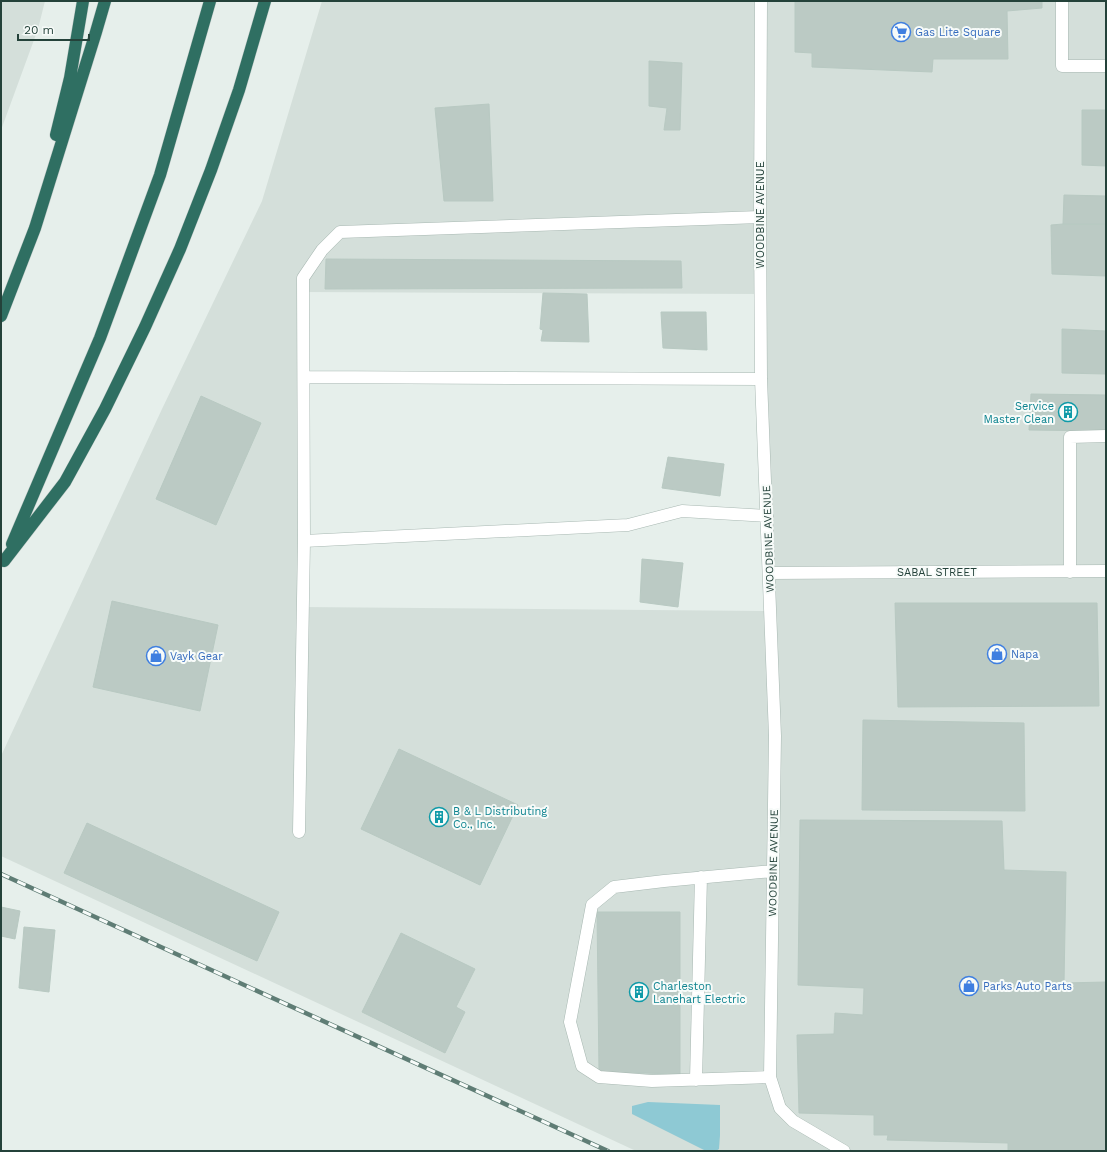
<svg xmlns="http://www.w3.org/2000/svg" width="1107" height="1152" font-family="'Work Sans',sans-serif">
<rect width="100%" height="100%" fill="#e6efeb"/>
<path fill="#d4dfda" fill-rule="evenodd" d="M1,1h44l-7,28 -37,101z
M322,1h784v1150h-470l-635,-295v-100l161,-347 100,-208zM303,292l457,2 10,317 -467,-4z"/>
<path fill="#8ec9d4" d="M648,1102l72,3v30l-1,14 -3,2h-10l-74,-37v-8z"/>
<path fill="#bbcac4" stroke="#b8c9c2" d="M795,1h247v7l-35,3 1,48h-75l-1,13 -120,-5v-14l-17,-1z
M649,61l33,2 -2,67h-16l3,-22 -18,-2z
M489,104l4,97h-49l-9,-93z
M1082,110h24v56l-24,-1z
M1064,195l42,1v28h-43z
M1063,224h43v52l-54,-2 -1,-49z
M326,259l355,2 1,27 -357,1z
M543,293l44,1 2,48 -48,-1 2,-11 -3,-1z
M661,312h45l1,38 -44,-2z
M1062,329l44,2v43l-44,-1z
M1031,394l75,1v36l-77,-1z
M201,396l60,27 -45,102 -60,-26z
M668,457l56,7 -4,32 -58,-8z
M642,559l41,4 -5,44 -38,-5z
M112,601l106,24 -18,86 -107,-24z
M895,603h202l2,103 -201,1z
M863,720l161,3 1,88 -163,-1z
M399,749l119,56 -38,80 -119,-56z
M800,820l202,1 2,49 62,2 -2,111 42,-1v169h-98v-8l-121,-3 1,-5h-14v-20l-75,-2 -2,-78 37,-1 1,-21 28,2 1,-27 -66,-3z
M87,823l192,89 -22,49 -193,-88z
M1,907l19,4 -5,28 -14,-3z
M597,912h83v162l-81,-2z
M24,927l31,3 -6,62 -30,-4z
M401,933l74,36 -19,38 9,5 -20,41 -83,-41z"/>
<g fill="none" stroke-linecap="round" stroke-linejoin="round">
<g stroke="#a8b8b2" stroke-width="13">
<path id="minor" d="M761,1l-1,216 1,162 14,357 -5,341 10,31 13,13 51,30
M1062,1v65h44
M304,377l457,2
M304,541l324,-16 54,-14 85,5
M1070,572v-135l36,-1
M769,573l337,-2
M299,832l5,-291 -1,-263 19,-28 18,-18 420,-15
M770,1077l-118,4 -53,-4 -17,-11 -12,-44 22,-117 22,-18 50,-6 109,-10
M696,1080l5,-203"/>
</g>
<g stroke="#c2cac8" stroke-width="13">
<path id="highway" d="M56,135l14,-57 13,-77
M1,316l34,-88 61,-196 9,-31
M12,544l88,-206 60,-163 50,-174
M4,561l61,-79 40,-73 40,-82 35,-78 31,-79 28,-80 26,-89"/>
</g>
<use href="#minor" stroke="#fff" stroke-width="12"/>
<use href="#highway" stroke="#2f6f62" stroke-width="12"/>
<g stroke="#5f7d75" stroke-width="4.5">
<path id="rail" d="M1,874l607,277"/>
</g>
<use href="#rail" stroke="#f7fbf9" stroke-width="3" stroke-dasharray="9" stroke-linecap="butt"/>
</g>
<defs>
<g id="supermarket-ring" transform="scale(1)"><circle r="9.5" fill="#f7fbf9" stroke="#3f7fe0" stroke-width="1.5"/><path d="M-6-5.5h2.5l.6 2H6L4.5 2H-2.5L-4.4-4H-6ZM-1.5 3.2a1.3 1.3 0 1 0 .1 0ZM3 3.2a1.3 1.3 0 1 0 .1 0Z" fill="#3f7fe0"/></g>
<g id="building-ring" transform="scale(1)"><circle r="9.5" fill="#f7fbf9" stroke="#0f9aa8" stroke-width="1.5"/><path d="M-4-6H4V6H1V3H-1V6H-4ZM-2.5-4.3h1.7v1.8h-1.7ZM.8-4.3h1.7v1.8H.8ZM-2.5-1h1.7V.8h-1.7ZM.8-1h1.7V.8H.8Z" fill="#0f9aa8"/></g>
<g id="shop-ring" transform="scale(1)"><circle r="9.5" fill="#f7fbf9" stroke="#3f7fe0" stroke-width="1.5"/><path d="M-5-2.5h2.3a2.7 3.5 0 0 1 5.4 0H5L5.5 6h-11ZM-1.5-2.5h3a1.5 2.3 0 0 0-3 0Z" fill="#3f7fe0"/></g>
</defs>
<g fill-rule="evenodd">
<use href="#supermarket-ring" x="901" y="32"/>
<use href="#building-ring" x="1068" y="412"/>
<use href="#shop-ring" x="997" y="654"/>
<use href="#shop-ring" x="156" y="656"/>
<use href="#building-ring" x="439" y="817"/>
<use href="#shop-ring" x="969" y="986"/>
<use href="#building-ring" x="639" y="992"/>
</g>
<g text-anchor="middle" stroke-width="4" stroke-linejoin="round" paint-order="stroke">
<g font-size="11" fill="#366cbe" stroke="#f7fbf9" text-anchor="start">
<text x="915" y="36">Gas Lite Square</text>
<text x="1011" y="658">Napa</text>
<text x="170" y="660">Vayk Gear</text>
<text x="983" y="990">Parks Auto Parts</text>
</g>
<g font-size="11" fill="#24423a" stroke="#f7fbf9">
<text transform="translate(760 215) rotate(-90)" y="4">WOODBINE AVENUE</text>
<text transform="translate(768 539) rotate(-92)" y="4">WOODBINE AVENUE</text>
<text x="937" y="576">SABAL STREET</text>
<text transform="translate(773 863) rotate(-89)" y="4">WOODBINE AVENUE</text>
</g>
<g font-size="11" fill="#0d838f" stroke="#f7fbf9" text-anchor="start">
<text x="1054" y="410" text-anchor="end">Service<tspan x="1054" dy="13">Master Clean</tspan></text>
<text x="453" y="815">B &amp; L Distributing<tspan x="453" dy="13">Co., Inc.</tspan></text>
<text x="653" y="990">Charleston<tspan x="653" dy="13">Lanehart Electric</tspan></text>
</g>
</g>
<rect width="1107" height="1152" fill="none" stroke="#24423a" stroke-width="4"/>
<path d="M18 34v6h71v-6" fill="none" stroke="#24423a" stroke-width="2"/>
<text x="24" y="34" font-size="12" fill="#24423a" stroke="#f7fbf9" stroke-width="3" paint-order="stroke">20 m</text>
</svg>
